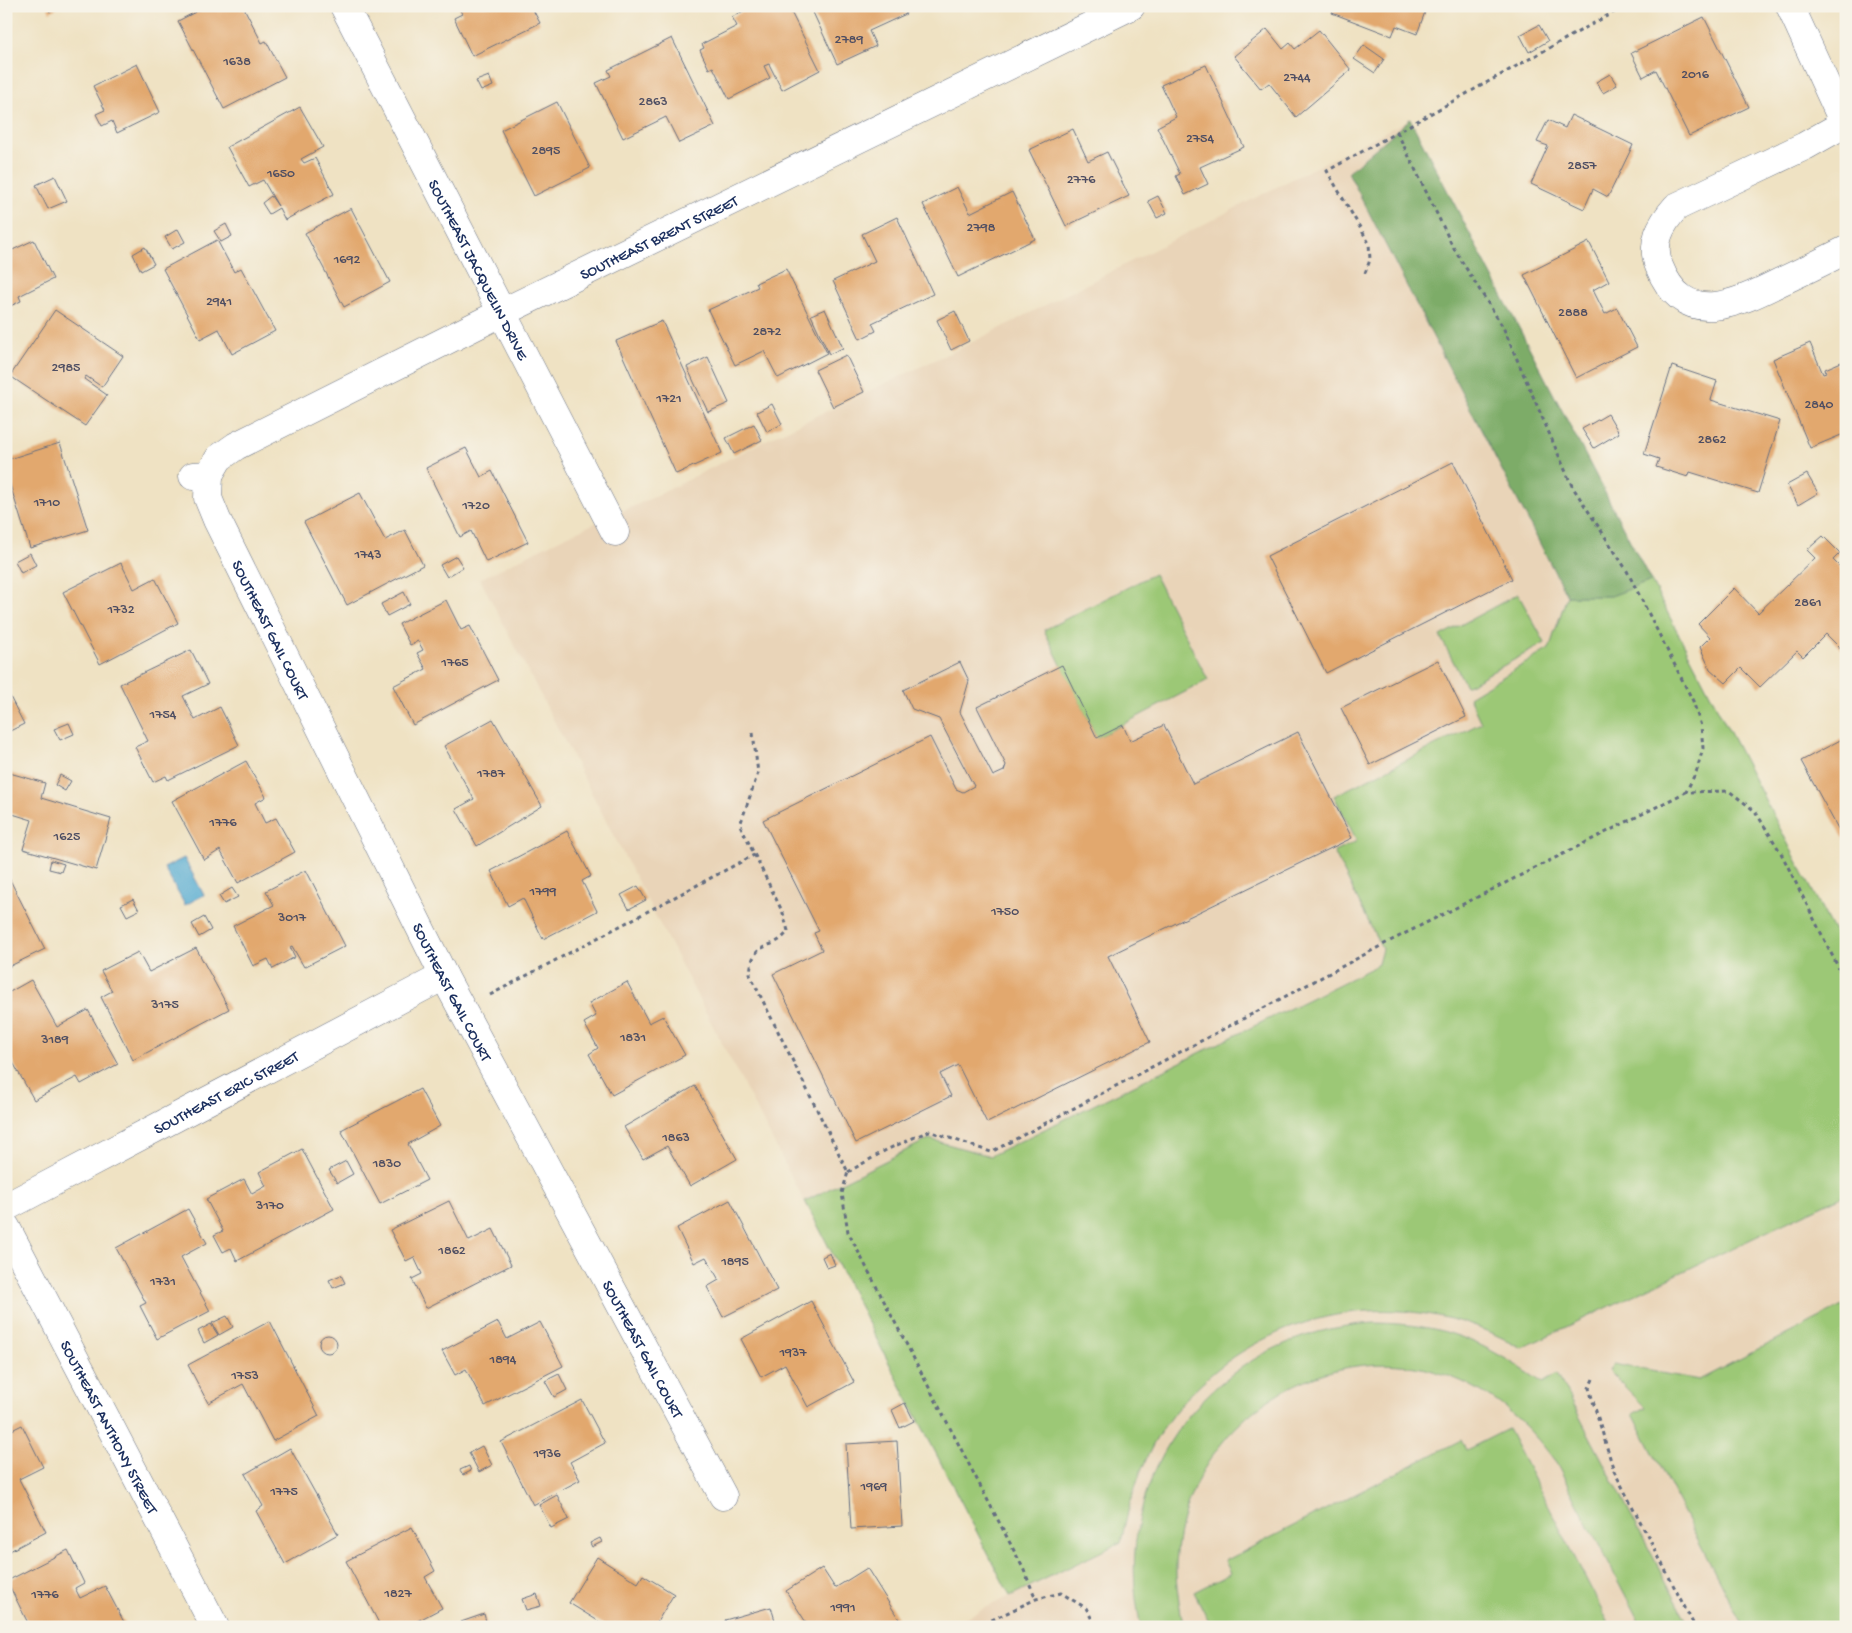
<svg xmlns="http://www.w3.org/2000/svg" width="1852" height="1633" font-family="'Gochi Hand',sans-serif">
<rect width="100%" height="100%" fill="#f7f3e8"/>
<filter id="ink" filterUnits="userSpaceOnUse"><feTurbulence type="fractalNoise" baseFrequency=".02" numOctaves="2"/><feDisplacementMap in="SourceGraphic" scale="10" xChannelSelector="R" yChannelSelector="G"/><feConvolveMatrix kernelMatrix="1 2 1 2 8 2 1 2 1" color-interpolation-filters="sRGB"/></filter>
<filter id="wash" filterUnits="userSpaceOnUse"><feTurbulence type="fractalNoise" baseFrequency=".0096" numOctaves="4" result="noise"/><feDisplacementMap in="SourceGraphic" scale="20" xChannelSelector="R" yChannelSelector="G"/><feGaussianBlur stdDeviation="1.12" result="paint"/><feColorMatrix in="noise" values="0 0 0 0 0 0 0 0 0 0 0 0 0 0 0 0 0 1.4 0 .05"/><feComposite in="paint" operator="in"/></filter>
<g filter="url(#wash)">
<rect width="100%" height="100%" fill="#efe2c3"/>
<path fill="#e9d4b8" d="M1410,119l436,836v672h-900l64,-31 -530,-1017 82,-41 92,-41 112,-57 211,-100z"/>
<path fill="#9cc876" stroke="#5c7c6a" d="M1154,574l54,106 -111,58 -53,-108z
M1651,581l195,374v239l-324,154c-30,-16 -61,-29 -96,-34 -107,-18 -220,35 -273,131 -16,31 -25,63 -32,97l-111,54 -205,-395 124,-62 61,17 382,-188 6,-4 4,-15 -48,-97 23,-11 -23,-45 147,-73 -12,-26 80,-48 18,-53h44z
M1518,594l27,49 -79,43 -26,-50z
M1846,1304v323h-103l-110,-213 12,-7 -36,-36 4,-7 86,16z
M1374,1323c74,1 109,19 169,60l14,-9 133,253h-48l-87,-166c-22,-30 -48,-56 -80,-73 -136,-74 -301,35 -299,187 1,17 4,35 8,52h-43c-36,-155 76,-295 233,-304z
M1508,1429l103,198h-399l-18,-35 37,-19 -6,-12 236,-121 5,10z"/>
<path fill="#7dac67" stroke="#4c6e62" d="M1410,119l241,462 -40,15h-44l-219,-424z"/>
<path fill="#54abd1" stroke="#386d98" d="M184,858l20,37 -19,10 -21,-37z"/>
<g id="blocks">
<path fill="#e2a86e" d="M47,6h14l-11,6z
M207,6h36l19,37 4,-2 19,36 -61,32 -46,-88z
M458,6h73l9,17 -68,33 -18,-38 8,-4z
M753,6h35l32,64 -38,20 -13,-26 -5,2 6,12 -41,21 -16,-32 -4,2 -9,-19 4,-2 -2,-4 35,-18 -5,-9z
M810,6h92l4,8 -37,17 7,15 -39,18z
M1335,6h74l16,6 -8,22 -21,-8 -4,10 -60,-23z
M1704,17l45,90 -60,29 -33,-66 -13,7 -12,-24z
M1539,25l9,16 -19,11 -9,-17z
M1267,29l16,20 7,-6 5,6 24,-19 32,40 -55,47 -27,-34 -8,6 -27,-33z
M672,38l43,88 -36,17 -13,-26 -43,21 -27,-55 15,-7 -3,-6z
M1364,45l20,14 -9,14 -21,-14z
M137,64l23,48 -43,21 -5,-12 -10,5 -6,-12 9,-4 -12,-24z
M1206,65l38,82 -44,20 8,17 -23,11 -9,-19 4,-2 -23,-47 19,-10 -15,-32z
M1610,74l7,11 -14,8 -7,-11z
M489,76l4,10 -12,5 -5,-10z
M557,102l33,66 -56,28 -33,-66z
M300,107l23,40 -22,12 3,4 11,-5 19,36 -49,26 -6,-12 -10,6 -7,-11 9,-7 7,10 -15,-26 -14,7 -22,-40z
M1571,115l62,30 -25,52 -15,-8 -9,20 -53,-25 17,-38 -11,-4 11,-22 17,8z
M1073,129l15,32 19,-9 22,44 -63,30 -37,-76z
M55,176l12,25 -19,8 -12,-24z
M957,187l13,26 42,-21 23,47 -77,38 -35,-73z
M1158,196l9,17 -10,5 -9,-17z
M351,208l39,74 -46,25 -39,-74z
M897,217l36,77 -61,29 4,8 -16,8 -27,-58 42,-20 -13,-27z
M226,224l6,12 -11,6 -7,-11z
M178,229l7,13 -13,7 -7,-12z
M34,240l19,39 -34,17 2,5 -15,7v-55z
M217,240l17,32 7,-4 34,63 -43,23 -13,-25 -19,10 -37,-70z
M1589,242l20,39 -16,9 12,24 12,-6 20,39 -61,31 -52,-103z
M145,247l9,17 -13,7 -8,-17z
M786,269l41,84 -49,25 -14,-27 -29,14 -27,-55 50,-23 -2,-4z
M825,309l18,39 -14,6 -18,-39z
M55,310l68,46 -21,31 -16,-11 -2,3 23,16 -22,31 -75,-50z
M955,311l14,30 -18,9 -14,-30z
M662,321l60,132 -46,21 -60,-133z
M1810,343l13,31 3,-1 -1,-4 21,-9v73l-36,15 -37,-89z
M846,355l18,37 -31,15 -18,-37z
M708,357l21,46 -21,9 -21,-45z
M1672,366l45,15 -6,19 69,21 -22,72 -68,-21 -2,5 -32,-10 3,-8 -15,-5z
M772,404l10,20 -15,8 -10,-20z
M1608,414l11,19 -25,15 -12,-19z
M754,424l8,16 -28,14 -8,-16z
M60,443l28,87 -58,18 -24,-76v-12z
M466,448l15,29 11,-6 36,71 -42,20 -15,-31 -11,6 -34,-69z
M1453,462l59,117 -186,94 -59,-117z
M1807,474l11,19 -20,12 -11,-20z
M360,493l25,47 20,-10 18,35 -76,40 -43,-83z
M1823,536l17,17 -7,7 13,13v81l-20,-20 -23,23 -6,-6 -37,36 -19,-19 -15,15 -16,-14 -10,-22 10,-10 -12,-13 36,-36 24,25 57,-55 -8,-8z
M30,553l6,12 -15,8 -6,-12z
M456,556l7,11 -16,10 -7,-12z
M121,563l13,26 21,-11 23,45 -78,41 -37,-72z
M404,592l6,12 -23,12 -6,-12z
M446,600l15,30 9,-4 28,54 -85,45 -20,-39 33,-17 -9,-16 6,-3 -5,-9 -8,4 -11,-21z
M191,650l17,34 -25,12 12,24 25,-13 19,38 -71,35 -2,-4 -13,6 -18,-35 13,-6 -28,-57z
M1438,660l28,57 -96,48 -29,-57z
M960,662l9,19 -9,31 33,64 11,-5 2,-6 -29,-58 85,-42 35,73 26,-13 7,16 34,-16 29,59 105,-52 54,106 -244,118 42,86 -163,81 -29,-58 -18,9 11,22 -95,47 -83,-169 49,-24 -8,-17 5,-2 -56,-111 167,-83 26,52 7,3 11,-6 -35,-67 -27,-10 -9,-19z
M6,689l18,35 -18,9z
M493,719l49,87 -65,40 -21,-37 18,-10 -30,-53z
M69,723l5,11 -14,6 -6,-11z
M1846,737v106l-45,-82z
M246,761l20,36 -11,6 10,20 11,-5 19,34 -57,31 -18,-33 -16,10 -32,-59z
M6,772l39,11 -4,15 70,21 -15,51 -73,-21 9,-29 -26,-8z
M60,775l11,6 -6,10 -10,-6z
M567,831l24,45 -9,5 15,30 -54,28 -20,-41 -15,8 -17,-35z
M51,860l13,4 -3,8 -12,-3z
M306,870l39,76 -41,21 -12,-21 -2,1 5,10 -22,12 -5,-10 -15,7 -20,-40 41,-21 -8,-14z
M6,872l39,77 -39,19z
M638,886l8,14 -17,9 -8,-14z
M232,888l6,9 -14,7 -5,-8z
M133,899l6,11 -12,6 -6,-11z
M204,917l7,13 -12,7 -7,-13z
M196,948l33,61 -96,51 -32,-63 11,-6 -11,-20 37,-19 11,20z
M31,980l26,47 31,-17 30,54 -37,20 -4,-7 -43,23 -28,-50v-56z
M627,982l22,41 14,-7 22,39 -73,40 -23,-41 9,-6 -14,-25 12,-7 -7,-13z
M695,1086l42,73 -47,27 -23,-40 -24,13 -19,-32z
M420,1089l20,37 -32,18 19,36 -47,24 -39,-74z
M302,1149l32,60 -97,52 -6,-13 -8,4 -9,-17 9,-4 -17,-32 38,-20 8,15 14,-8 -7,-14z
M346,1161l7,13 -16,9 -8,-13z
M730,1200l47,90 -54,27 -16,-30 12,-7 -13,-23 -12,6 -17,-35z
M449,1201l20,40 24,-12 18,36 -85,43 -14,-29 10,-5 -8,-17 -8,4 -16,-31z
M188,1209l19,34 -26,14 29,54 -53,28 -17,-33 6,-3 -30,-55z
M830,1253l5,12 -8,3 -5,-11z
M341,1275l4,8 -12,5 -4,-8z
M811,1301l43,81 -46,25 -23,-43 -24,13 -20,-38z
M227,1316l6,11 -14,8 -7,-12z
M270,1321l49,95 -46,25 -30,-57 -35,19 -20,-38z
M498,1322l9,17 33,-17 23,44 -78,40 -19,-37 -11,6 -13,-24z
M211,1324l7,11 -14,8 -6,-12z
M319 1344a9 9 0 1 1 18 0a9 9 0 1 1-18 0Z
M559,1374l8,16 -13,7 -9,-16z
M582,1400l23,43 -35,19 10,18 -47,25 -32,-63z
M905,1403l9,18 -14,7 -8,-18z
M22,1425l21,42 -24,12 27,53 -40,21v-120z
M897,1441l5,85 -51,3 -5,-85z
M482,1446l10,19 -13,7 -10,-19z
M290,1448l48,86 -53,30 -29,-53 7,-5 -18,-32z
M469,1466l2,5 -8,4 -3,-5z
M557,1495l12,24 -18,9 -12,-23z
M412,1527l23,44 -10,6 17,31 -36,19h-25l-35,-66z
M600,1538l2,4 -10,5 -2,-4z
M68,1550l16,33 -9,5 5,10 25,-12 20,38 -6,3h-89l-23,-46z
M597,1557l41,26 5,-8 31,19 -20,33h-46l-39,-24z
M822,1568l13,20 32,-20 33,53 -10,6h-81l-23,-36z
M537,1594l4,12 -15,4 -4,-11z
M771,1607l6,20h-50l-2,-7z
M484,1614l3,11 -24,2 -2,-5z"/>
</g>
</g>
<g filter="url(#ink)">
<use href="#blocks" fill-opacity="0" stroke="#656e81" stroke-width="1"/>
<g fill="none" stroke-linecap="round" stroke-linejoin="round">
<g stroke="#656e81" stroke-width="29">
<g id="minor">
<path id="s1" d="M344,6l271,526"/>
<path d="M1790,6l56,122"/>
<path d="M1844,124l-39,22 -129,61c-15,17 -26,36 -17,59 25,63 75,39 121,16 22,-10 44,-21 66,-32"/>
<path id="s2" d="M209,475l-1,23 9,22 227,456 279,520"/>
<path id="s3" d="M193,476l16,-1 10,-17 17,-12 265,-133 630,-307"/>
<path id="s4" d="M6,1207l438,-231"/>
<path id="s5" d="M6,1227l209,400"/>
</g>
</g>
<path stroke="#656e81" stroke-width="3" stroke-dasharray="4 4" stroke-linecap="butt" d="M1397,132l57,117 49,78 69,159 54,83 67,132 8,25 2,22 -6,22 -11,22
M1365,273l5,-13 -1,-17 -42,-72 298,-165
M753,733l5,40 -18,52 43,88 5,18c-15,22 -36,6 -38,44l98,197 -6,21 6,39 175,336 13,31
M490,995l264,-140
M848,1172l40,-23 41,-18 62,21 401,-212 294,-148 43,-1 26,20 26,42 65,130
M1593,1379l-4,9 25,83 81,156
M977,1627l59,-28 25,-6 25,15 10,19"/>
<use href="#minor" stroke="#fff" stroke-width="28"/>
</g>
</g>
<g text-anchor="middle" stroke-width="5" stroke-linejoin="round" paint-order="stroke">
<g font-size="14" fill="#4d4d62">
<text x="849" y="43">2789</text>
<text x="237" y="65">1638</text>
<text x="1695" y="78">2016</text>
<text x="1297" y="81">2744</text>
<text x="653" y="105">2863</text>
<text x="1200" y="142">2754</text>
<text x="546" y="154">2895</text>
<text x="1582" y="169">2857</text>
<text x="281" y="177">1650</text>
<text x="1081" y="183">2776</text>
<text x="981" y="231">2798</text>
<text x="347" y="263">1692</text>
<text x="219" y="305">2941</text>
<text x="1573" y="316">2888</text>
<text x="767" y="335">2872</text>
<text x="66" y="371">2985</text>
<text x="669" y="402">1721</text>
<text x="1819" y="408">2840</text>
<text x="1712" y="443">2862</text>
<text x="47" y="506">1710</text>
<text x="476" y="509">1720</text>
<text x="368" y="558">1743</text>
<text x="1808" y="606">2861</text>
<text x="121" y="613">1732</text>
<text x="455" y="666">1765</text>
<text x="163" y="718">1754</text>
<text x="491" y="777">1787</text>
<text x="223" y="826">1776</text>
<text x="67" y="840">1625</text>
<text x="543" y="895">1799</text>
<text x="1005" y="915">1750</text>
<text x="292" y="921">3017</text>
<text x="165" y="1008">3175</text>
<text x="633" y="1041">1831</text>
<text x="55" y="1043">3189</text>
<text x="676" y="1141">1863</text>
<text x="387" y="1167">1830</text>
<text x="270" y="1209">3170</text>
<text x="452" y="1254">1862</text>
<text x="735" y="1265">1895</text>
<text x="163" y="1285">1731</text>
<text x="793" y="1356">1937</text>
<text x="503" y="1363">1894</text>
<text x="245" y="1379">1753</text>
<text x="547" y="1457">1936</text>
<text x="874" y="1490">1969</text>
<text x="284" y="1495">1775</text>
<text x="398" y="1597">1827</text>
<text x="45" y="1598">1776</text>
<text x="843" y="1611">1991</text>
</g>
<g font-size="16" fill="#1b2f5e" stroke="#f7f3e8">
<text dy="6" stroke="none"><textPath href="#s3" startOffset="528">SOUTHEAST BRENT STREET</textPath></text>
<text dy="6" stroke="none"><textPath href="#s1" startOffset="296">SOUTHEAST JACQUELIN DRIVE</textPath></text>
<text dy="6" stroke="none"><textPath href="#s2" startOffset="169">SOUTHEAST GAIL COURT</textPath></text>
<text dy="6" stroke="none"><textPath href="#s2" startOffset="574">SOUTHEAST GAIL COURT</textPath></text>
<text dy="6" stroke="none"><textPath href="#s4" startOffset="248">SOUTHEAST ERIC STREET</textPath></text>
<text dy="6" stroke="none"><textPath href="#s2" startOffset="979">SOUTHEAST GAIL COURT</textPath></text>
<text dy="6" stroke="none"><textPath href="#s5" startOffset="225">SOUTHEAST ANTHONY STREET</textPath></text>
</g>
</g>
<rect width="1852" height="1633" fill="none" stroke="#f7f3e8" stroke-width="25"/>
</svg>
